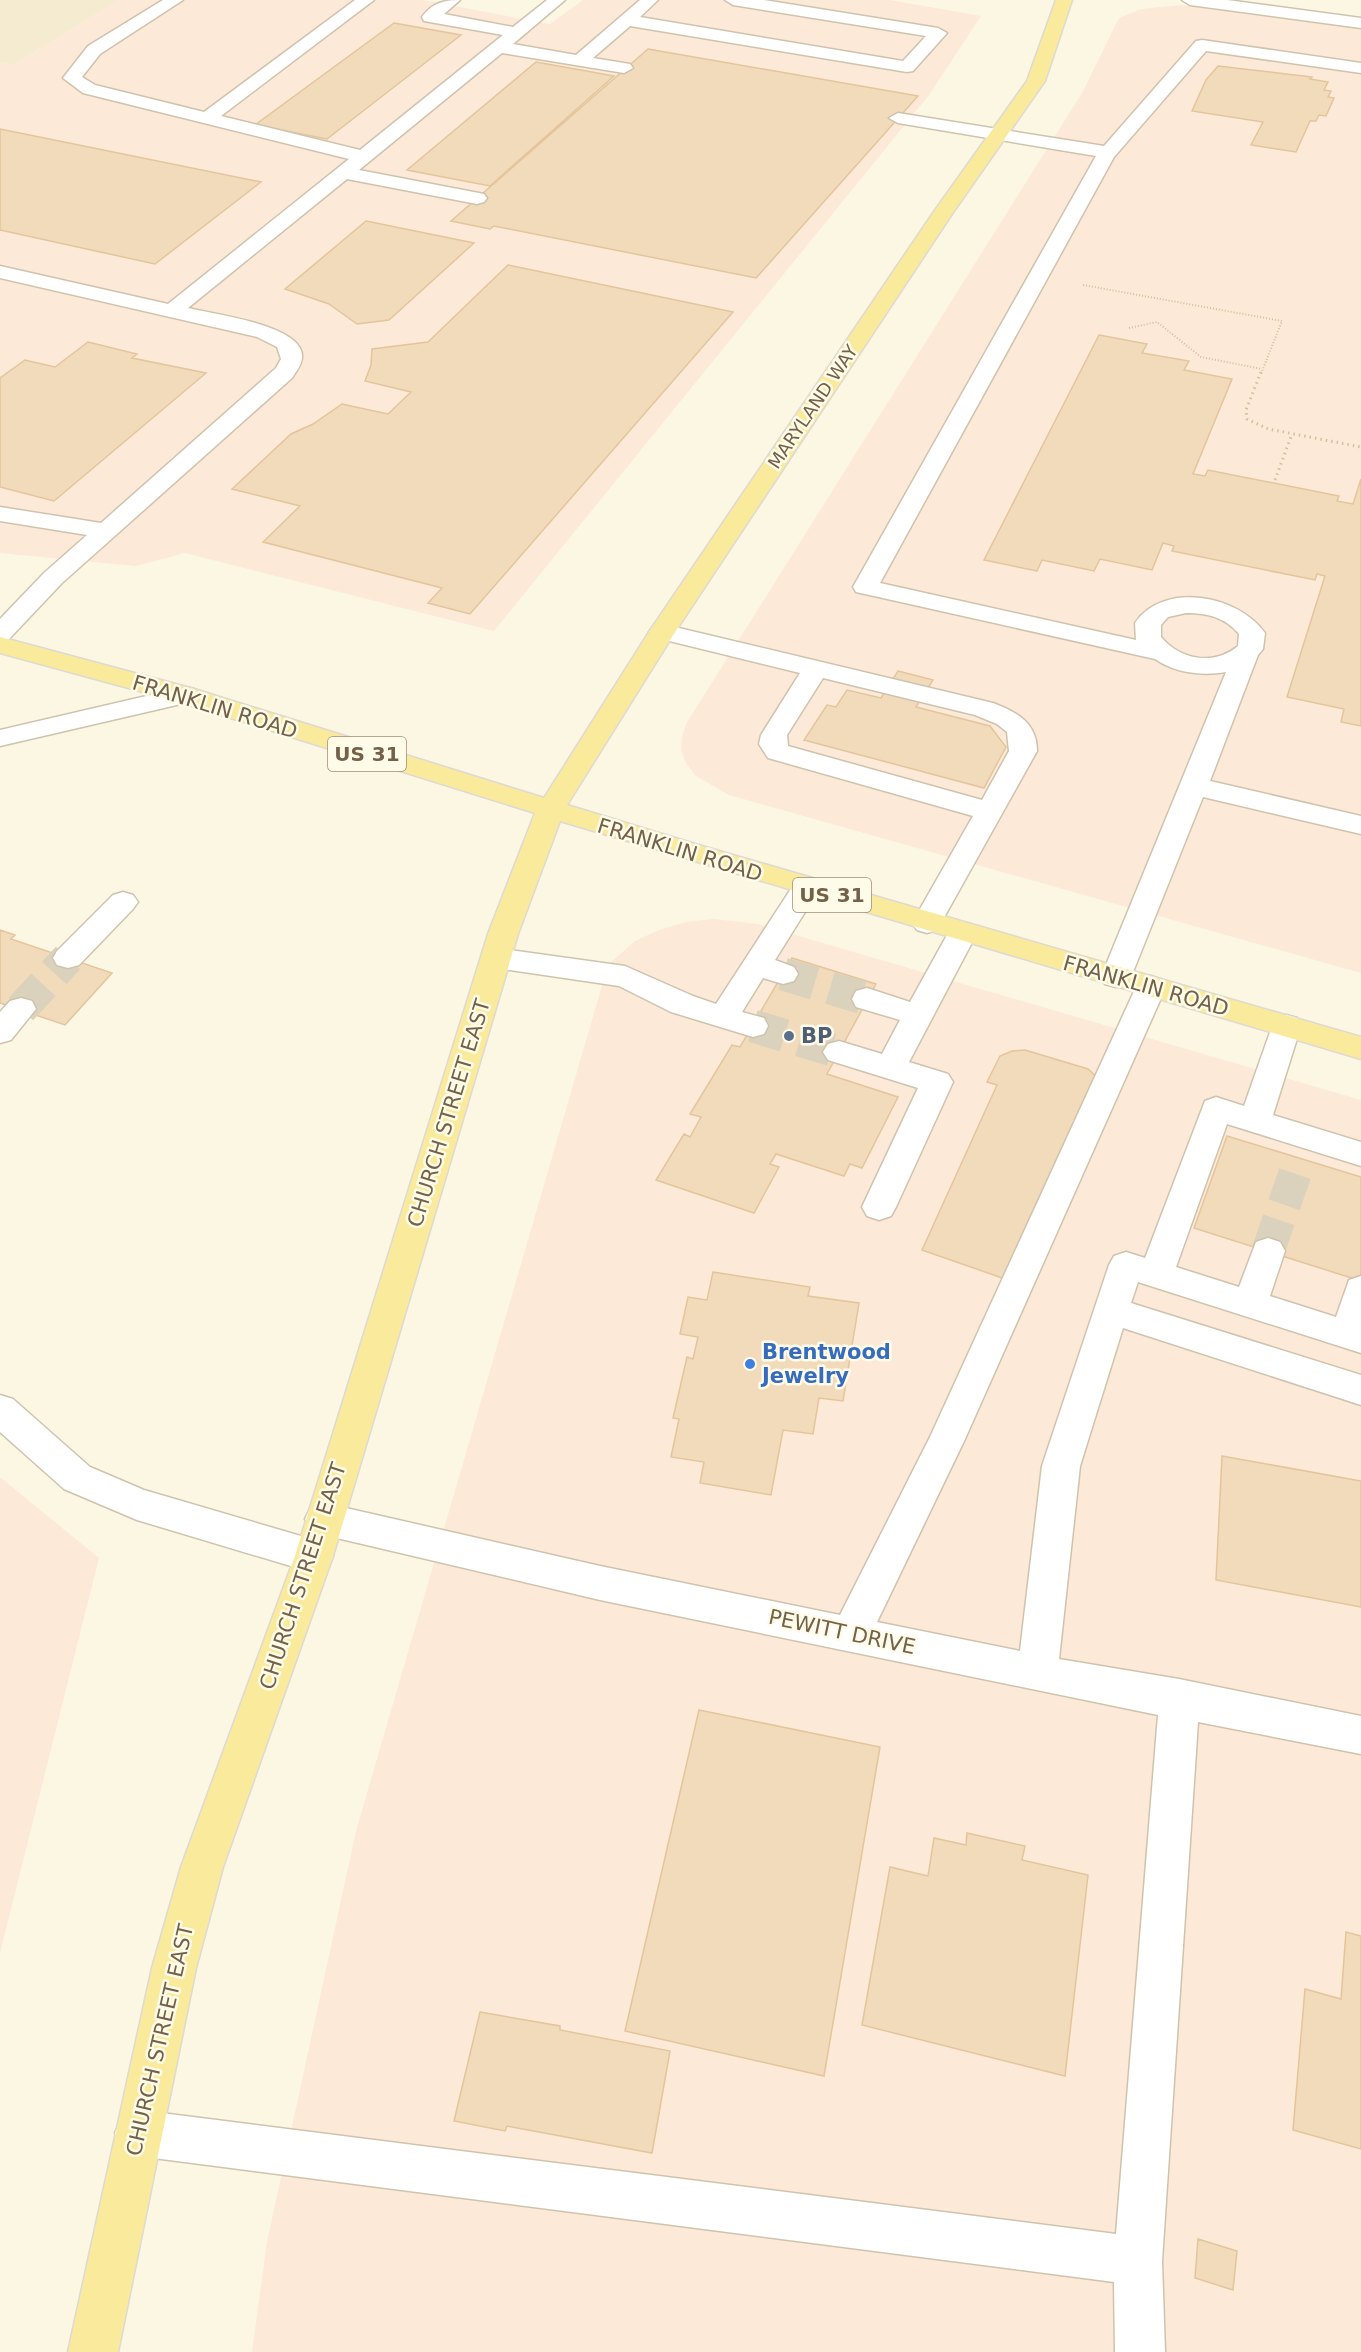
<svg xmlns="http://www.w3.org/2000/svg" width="1361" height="2352" font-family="'DejaVu Sans',sans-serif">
<rect width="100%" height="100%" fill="#fcf7e3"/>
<path fill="#f4ebd1" d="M0,0h119l-106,65 -13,-3z"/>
<path fill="#fce9d7" d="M119,0h303l128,24 33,-24h306l92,16 -52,79 -435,536 -309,-78 -50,13 -135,-13v-491l13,3z
M1181,5l180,24v944l-632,-178 -33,-19 -10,-13 -5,-13 1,-13 4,-13 396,-631 37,-75 22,-9z
M714,919l44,5 603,176v1252h-1109l15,-110 89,-411 252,-866 27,-24 24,-11 27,-8z
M0,1477l99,81 -99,395z"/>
<path fill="#f1dbbb" stroke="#e4c59b" stroke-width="1.5" d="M394,23l67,12 -134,104 -72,-14z
M648,49l270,47 -162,182 -262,-52 -4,3 -39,-8z
M536,62l78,14 -124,110 -83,-16z
M1218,66l94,11 -2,2 18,3 -4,8 7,1 -3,6 6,1 -8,18 -7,-1 -3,6h-6l-14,31 -45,-7 12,-23 -71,-11 14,-31z
M0,129l261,53 -106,82 -155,-34z
M366,221l108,22 -85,77 -32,4 -28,-20 -44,-15z
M508,265l225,47 -263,302 -42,-11 14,-15 -179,-46 37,-36 -68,-17 59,-55 22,-10 29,-20 46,10 23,-22 -46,-11 6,-16 1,-16 56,-7z
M1099,335l48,9 -5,9 47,8 -5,9 48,9 -39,95 12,2 3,-6 131,26 -2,5 16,3 8,-25v247l-20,-4 3,-13 -57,-12 38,-121 -8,-2 -2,6 -143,-29 2,-5 -11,-3 -11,27 -52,-11 -6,12 -52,-11 -5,11 -53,-11z
M88,342l49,12 -5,4 74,15 -152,128 -54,-14v-109l25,-18 30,7z
M898,671l35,9 -17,27 74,19 16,21 -22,41 -180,-48 23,-35 9,2 11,-17 34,8z
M0,930l15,5 -4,4 101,34 -47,52 -65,-22z
M792,958l84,26 -49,90 71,23 -36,71 -12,-4 -6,12 -68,-22 -6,10 9,3 -25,46 -98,-33 28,-46 6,3 11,-20 -11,-3 42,-69 8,2z
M1025,1050l63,19 10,9 -1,25 -13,-4 -76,181 -86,-30 75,-165 -10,-3 13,-26 12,-5z
M1227,1136l134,41v104l-167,-53z
M713,1272l97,15 -2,9 51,7 -16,98 -24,-3 -6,36 -30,-4 -12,65 -71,-12 4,-21 -33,-5 8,-38 -6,-1 14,-61 6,2 5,-22 -18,-3 8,-37 19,3z
M1222,1456l139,25v126l-145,-27z
M699,1710l181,37 -56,329 -199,-45z
M967,1833l58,13 -3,14 66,15 -23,201 -203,-51 28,-158 38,9 6,-38 32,7z
M1346,1932l15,4v213l-68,-19 12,-141 36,10z
M480,2012l80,14v4l110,21 -18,102 -145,-27 -2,5 -51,-10z
M1198,2239l39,12 -4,39 -38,-12z"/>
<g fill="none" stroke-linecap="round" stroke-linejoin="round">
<path stroke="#dad2bc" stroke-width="33" stroke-dasharray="33 16" stroke-linecap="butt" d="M783,974l84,25
M21,1009l47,-51
M753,1026l86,26
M1268,1251l32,-92"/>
<g stroke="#cfc3ad" stroke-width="3">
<path id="minor" d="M163,0h20l-83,54 -18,23 13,8 109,27 151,-112h19l-153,116 139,34 143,-115 -79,-14 -2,-4c10,-14 22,-17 38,-17l-16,14 69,13 34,-27h18l-52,44 63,11 64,-55h18l-18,17 263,44 23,-25 -193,-31 -8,-5h39l174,28 9,5 -34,38 -6,1 -277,-46 -37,32 37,6 3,4 -9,5 -122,-20 -143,117 125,24 3,4 -3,4 -7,2 -130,-25 -159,129c24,6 116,17 114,49 0,8 -6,14 -10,21l-230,205 -53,56 -9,3v-23l44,-46 43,-38 -87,-14v-14l101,16 175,-155 5,-9 -4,-12 -20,-10 -257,-59v-12l168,38 181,-145 -266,-66 -20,-15 25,-32z
M1182,0h45l134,18v10l-171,-23z
M1202,40l159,23v10l-155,-22 -92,106 -234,426 256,57 -1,-17c29,-42 103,-28 130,10l-2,16 -5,6 -48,126 151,35v18l-158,-37 -72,180 -4,7 -11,3 -11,-3 -4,-7 125,-305c-24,4 -51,1 -71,-13l-290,-65 -9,-2 -3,-5 243,-431 -198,-33 -9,-5 9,-5 206,33 92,-105zM1186,613c21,0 39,4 53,21l-1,12c-24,20 -58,14 -77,-9v-12l7,-8z
M662,624l331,79c24,9 44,20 44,48l-100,179 -10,3 -10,-3 -5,-7 61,-107 -205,-58 -9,-14 2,-9 39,-62 -147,-36 -4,-5 4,-5zM823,678l152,37 22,9 10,8 2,19 -27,49 -194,-54 -1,-11z
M185,687l9,2 4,6 -4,6 -194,45v-16z
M806,878l10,3 4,7 -45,72 19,7 4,7 -4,7 -11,3 -20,-6 -21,34 22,6 4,8 -4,8 -11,3 -82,-25 -52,-26 -123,-18 -11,-3 -4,-7 4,-7 11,-3 129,18 68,30 23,8 80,-123z
M123,892l10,3 5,7 -5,7 -54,56 -11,3 -11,-3 -4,-7 4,-7 56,-56z
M962,923l10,3 5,7 -68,129 39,12 5,8 -57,125 -5,9 -12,4 -12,-4 -5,-9 56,-119 -90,-28 -5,-8 5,-8 11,-3 43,13 18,-34 -44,-13 -4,-8 4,-8 11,-3 43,14 42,-76z
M1151,976l11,4 4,7 -201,452 -88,183 143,29 22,-185 67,-201 5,-9 12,-4 19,6 60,-157 11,-4 28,9 31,-88 11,-3 11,3 4,8 -28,89 88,27v24l-134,-42 -51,143 63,20 17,-45 12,-4 12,4 5,9 -15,45 66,21 13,-37 12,-4v77l-223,-71 -7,21 230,72v30l-238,-77 -43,138 -21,193 120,20 182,37v38l-163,-32 -36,539 3,91h-50l-1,-70 -976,-126 -16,-7 -7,-16 7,-16 16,-7 978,124 42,-519 -558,-115 -276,-65 -13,-4 -6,-12 6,-12 13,-4 276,63 240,49 90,-178 206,-450 4,-7z
M21,998l11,3 4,8 -25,31 -11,3v-31l10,-11z
M0,1395l13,4 77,68 54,23 184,54 5,12 -5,12 -14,5 -177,-53 -73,-31 -64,-57z"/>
</g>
<g stroke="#ded9d3" stroke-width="3">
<path id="major" d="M1056,0h16l-27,81 -93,133 -277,418 -108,173 128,39 666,193v22l-801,-238 -42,113 -185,622 -110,311 -27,101 -78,384h-50l84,-384 29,-101 114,-311 193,-622 47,-121 -359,-112 -176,-48v-16l194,52 350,109 105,-166 284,-419 94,-132z"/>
</g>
<path stroke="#d6bf9e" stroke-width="2" stroke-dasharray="1 2" stroke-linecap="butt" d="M1083,285l199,36 -21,53
M1129,328l28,-6 44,35 61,12"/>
<path stroke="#d6bf9e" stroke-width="3" stroke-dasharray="1.5 4" stroke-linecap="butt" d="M1261,372l-15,38 1,9 21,10 93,18
M1275,480l17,-46"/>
<use href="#minor" fill="#fff" fill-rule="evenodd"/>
<use href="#major" fill="#faea9c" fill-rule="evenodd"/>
</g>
<circle fill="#5c6f8a" stroke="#fffbe9" stroke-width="2" cx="789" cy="1036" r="6"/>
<circle fill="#3f7fe0" stroke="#fffbe9" stroke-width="2" cx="750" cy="1364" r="6"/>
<g text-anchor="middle" stroke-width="5" stroke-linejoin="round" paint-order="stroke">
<g font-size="18" fill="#746149" stroke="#fffbe9">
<text transform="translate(813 407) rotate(-56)" y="6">MARYLAND WAY</text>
</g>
<g fill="#fffbe9" stroke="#9e8f79" stroke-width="1.5">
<rect x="328" y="737" width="78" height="34" rx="4.5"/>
<rect x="793" y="878" width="78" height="34" rx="4.5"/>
</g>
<g font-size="20" font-weight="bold" fill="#746149">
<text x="367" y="761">US 31</text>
<text x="832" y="902">US 31</text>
</g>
<g font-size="21" fill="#746149" stroke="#fffbe9">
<text transform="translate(215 707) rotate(17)" y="7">FRANKLIN ROAD</text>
<text transform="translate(680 850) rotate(17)" y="7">FRANKLIN ROAD</text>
<text transform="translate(1146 986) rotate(16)" y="7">FRANKLIN ROAD</text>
<text transform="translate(449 1113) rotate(-73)" y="7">CHURCH STREET EAST</text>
<text transform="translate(303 1576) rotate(-72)" y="7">CHURCH STREET EAST</text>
<text transform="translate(842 1632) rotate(12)" y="7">PEWITT DRIVE</text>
<text transform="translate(160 2040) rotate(-77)" y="7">CHURCH STREET EAST</text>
</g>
<g font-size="21" font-weight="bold" fill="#4e5e75" stroke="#fffbe9" text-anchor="start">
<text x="801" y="1043">BP</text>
</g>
<g font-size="21" font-weight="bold" fill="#366cbe" stroke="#fffbe9" text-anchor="start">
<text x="762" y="1359">Brentwood<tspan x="762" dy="24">Jewelry</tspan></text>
</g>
</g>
</svg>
